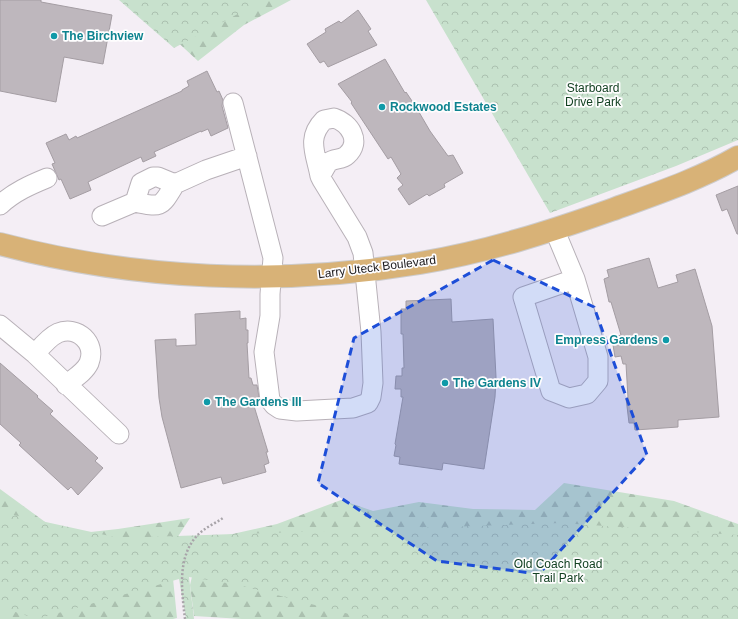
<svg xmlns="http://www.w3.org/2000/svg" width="738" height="619" font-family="Arial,sans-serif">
<defs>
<pattern id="forest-firs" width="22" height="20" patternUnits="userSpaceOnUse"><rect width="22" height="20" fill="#c8e1cd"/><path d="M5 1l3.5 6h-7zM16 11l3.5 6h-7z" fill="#abc0af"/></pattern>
<pattern id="park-crowns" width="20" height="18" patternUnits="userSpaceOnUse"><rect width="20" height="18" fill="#c8e1cd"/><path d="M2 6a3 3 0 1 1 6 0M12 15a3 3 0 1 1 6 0" fill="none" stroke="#abc0af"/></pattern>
</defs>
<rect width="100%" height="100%" fill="#f4eef5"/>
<path fill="url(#forest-firs)" d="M132,0h159l-47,25 -46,36z
M564,483l110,18 64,23v95h-496l-48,-3 -4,-31 8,-33 21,-15 58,-13 64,-24 32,11 46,-9 54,7 62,1z
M0,489l63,46 55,-6 72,-11 -20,31 7,69 -4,1h-173z"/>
<path fill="url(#park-crowns)" d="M119,0h145l-90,48z
M426,0h312v140l-62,26 -126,47z
M0,512l119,26 442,-15 177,12v84h-370l-129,-34 -50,-8 5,42h-8l-7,-40 -142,40 -37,-12z"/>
<path fill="#beb7bd" stroke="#a49da3" d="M0,0h41v2l71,13 -9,49 -39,-7 -8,45 -56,-11z
M358,10l13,19 -3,2 9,14 -49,22 -4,-6 -4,2 -13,-19 19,-12 -1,-3 14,-8 2,2z
M385,59l20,34 1,-1 10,15 14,24 18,25 5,-1 10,18 -19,11 1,3 -16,9 -2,-2 -18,11 -11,-16 5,-4 -6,-7 4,-4 -10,-17 -3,2 -37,-56 1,-1 -14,-18z
M207,71l10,21 2,-1 4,9 -1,6 6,22 -17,8 -3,-7 -7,3v-1l-47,21 2,4 -13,6 -2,-5 -53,25 3,8 -21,9 -9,-20 -2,1 -7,-16 3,-1 -9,-20 20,-9 3,6 7,-4 1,2 105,-47v-1l7,-4 -2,-5z
M738,186v48h-1l-10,-25 -5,2 -6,-16z
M649,258l9,30 20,-6 -2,-7 19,-6 17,57 7,91 -41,3v7l-43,3 -1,-7h-5l-3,-25h2l-2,-34h-3l-2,-8 -6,1 -2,-12 6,-1 -1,-8 3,-1 -10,-33h-2l-5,-23 5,-2 -2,-7z
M451,299l1,23 41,-3 3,58 -1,20 -11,72 -41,-6 -1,7 -43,-6 1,-7 -6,-1 2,-11 -1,-1 8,-47h-2v-8h-6l1,-13h6v-8h2l-1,-34h-2v-25h5v-8z
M240,311v8l6,-1v12h2v13h-1l2,35h2l2,7h4l2,12 -4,1 1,8h-2l14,46h-2l3,11 -5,2 2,7 -43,12 -2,-7 -40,11 -19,-71 -3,-19 -4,-58 21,-1v7l20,-1 -1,-31z
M0,363l38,33 -1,1 16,14 -3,3 48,44 -3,3 8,7 -25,27 -7,-8 -3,3 -49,-45 2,-2 -21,-19z"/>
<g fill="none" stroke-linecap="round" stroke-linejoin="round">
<g stroke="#b8b1b8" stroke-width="21">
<path id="minor" d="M233,103l40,155 -3,36v22l-6,36 6,48 4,5 6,4 17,2 56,-3 15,-5 3,-6 2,-14 -2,-51 -8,-79 -6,-16 -35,-57 -2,-4
M334,118c16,5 28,24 13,37 -5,5 -12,3 -18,7 -3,3 -6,10 -9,14 -4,-22 -14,-38 4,-56z
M153,177h5l17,7c-14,23 -13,24 -40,18l6,-19z
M175,184l31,-14 41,-14
M0,205c14,-13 30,-20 47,-27
M102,216l33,-14
M555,231l20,48 23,78v24l-11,13 -18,4 -18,-7 -28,-94 52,-18
M0,325l35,29 84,80
M35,354c6,-7 14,-17 23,-21 19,-8 39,10 31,30 -4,9 -16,16 -23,22"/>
</g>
<g stroke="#cdcccd" stroke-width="24">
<path id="major" d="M0,244c136,36 282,42 420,19 66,-11 129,-31 191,-53 44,-16 87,-30 127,-53"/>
</g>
<path stroke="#a8a4a9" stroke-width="2.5" stroke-dasharray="2 2" stroke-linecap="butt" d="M185,619c-3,-26 -8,-59 10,-81 7,-9 19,-14 28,-20"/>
<use href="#minor" stroke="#fff" stroke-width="19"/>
<use href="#major" stroke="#d8b277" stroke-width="22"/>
</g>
<path fill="#1d4ed8" fill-opacity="0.2" stroke="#1d4ed8" stroke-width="3" stroke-dasharray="8 5" stroke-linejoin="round" d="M493,260l101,47 53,148 -108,119 -102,-13 -119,-78 36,-145z"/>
<g fill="#0f9aa8" stroke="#fefdfe" stroke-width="1.5">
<circle cx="54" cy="36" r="4"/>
<circle cx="382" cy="107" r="4"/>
<circle cx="666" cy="340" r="4"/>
<circle cx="445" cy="383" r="4"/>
<circle cx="207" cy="402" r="4"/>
</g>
<g text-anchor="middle" stroke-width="3.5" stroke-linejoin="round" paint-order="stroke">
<g font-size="12" font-weight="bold" fill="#0d838f" stroke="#fefdfe" text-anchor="start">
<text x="62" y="40">The Birchview</text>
<text x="390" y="111">Rockwood Estates</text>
<text x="658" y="344" text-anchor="end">Empress Gardens</text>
<text x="453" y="387">The Gardens IV</text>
<text x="215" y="406">The Gardens III</text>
</g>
<g font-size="12" fill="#134122" stroke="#fefdfe">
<text x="593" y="92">Starboard<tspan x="593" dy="14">Drive Park</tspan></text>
<text x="558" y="568">Old Coach Road<tspan x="558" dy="14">Trail Park</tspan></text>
</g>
<g font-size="12" fill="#1b191b" stroke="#fefdfe">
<text transform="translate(377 267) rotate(-7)" y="4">Larry Uteck Boulevard</text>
</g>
</g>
</svg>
